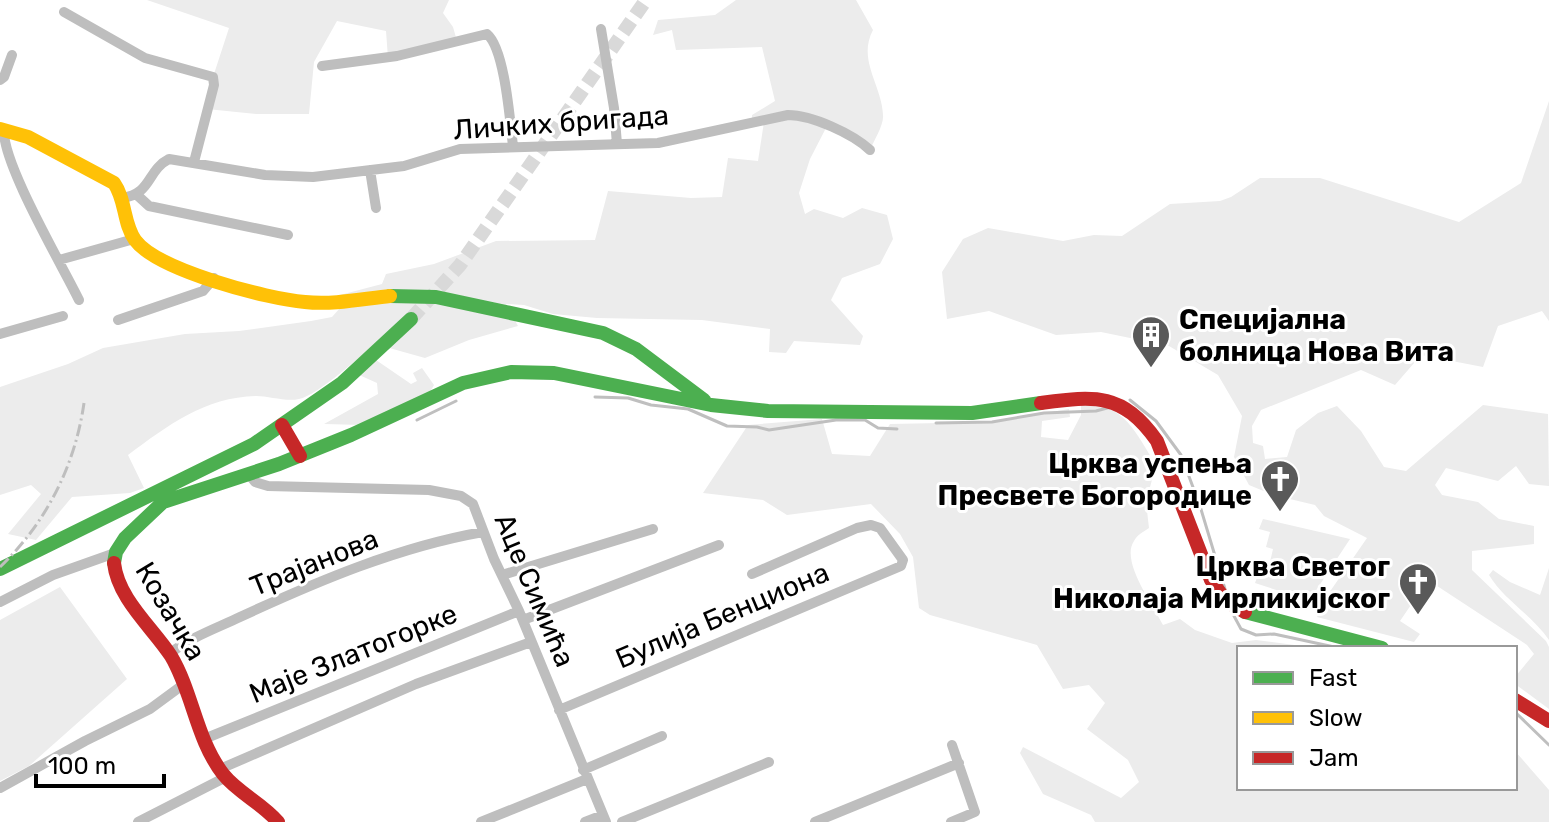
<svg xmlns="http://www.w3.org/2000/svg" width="1549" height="822" font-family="Rubik,sans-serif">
<rect width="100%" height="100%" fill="#fff"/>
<path fill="#ececec" d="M147,0h302l-6,13 10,14 4,14 -69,17 -2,-27 -49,-10 -23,41 -5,52h-53l-49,-5 6,-32 16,-49z
M736,0h120l17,30c-16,30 9,55 10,85 1,10 -9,25 -13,35l-43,-24 -17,33 -11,34 6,21 9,-5 29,9 19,-10 25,7 6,24 -13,25 -38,14 -11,22 32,36 -3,9 -66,-4 -8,12 -17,-1 1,-23 -68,-9 -105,-2 -44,-4 -29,-9 -18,-1 12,22 -49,14 -44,18 -50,-14c-17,14 -57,51 -76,55 -13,3 -30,-3 -43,-3 -51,1 -89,30 -128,59l16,33 -14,5 -58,4 -36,43 -28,-6 33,-40 -10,-9 -31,10v-108l68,-23 35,-16 82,-14 54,-3 72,-10 21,-4 8,-9v-13l42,-11 4,-10 48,-10 62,-23 99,-1 13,-49 83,7 31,-1 6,-39 30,3 6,-39 -12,2v-9l23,-14 -13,-54 -86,3 -4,-20 -19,5 5,-15 57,-5z
M1549,101v220l-7,-10 -44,15 -15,41 -62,-12 -26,30 -34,-15 -100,40 -9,16 1,17 10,3 2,13 22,-2 9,-27 22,-17 19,-7 24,25 23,36 22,4 77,-66 65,9 1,72 -20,-2 -13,-18 -18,15 -52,-13 -11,17 7,10 36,7 21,17 35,7v18l-62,7v19l74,71 3,6v62l-34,-25v-7l19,-23 -7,-9 -99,-65 -28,41 20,13 -6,8 -97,-25 14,-27 36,-52 -43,-22 -9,-11 -42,-10 -24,-10 -15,-28 8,-41 -24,-41 -49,-29 -68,-14 -45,3 -67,-24 -42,8 -5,-47 21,-33 25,-11 75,13 31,-6 28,1 48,-32 50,-3 11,-4 29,-19h60l139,44 62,-39z
M376,360l35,24 6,-3 -4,-8 9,-5 12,17 -4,7 -67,33 -39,-1 54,-30 -1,-11 -20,-9z
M1081,404c44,-1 54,28 75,61l-10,37 3,26c-6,4 -12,7 -15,13 -14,20 20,65 29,84l17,-6 15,11 37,13 24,-3 61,8h-78v140h276v-37l34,39v32h-454l-4,-7 -48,-21 -23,-41 3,-6 98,51 18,-16 -11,-22 -41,-31 18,-26 -16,-18 -26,4 -26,-44 -107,-30 -11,-7 -6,-51 -13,-23 -29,-30 -84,11 -24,-15 -60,-7 45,-68 74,-6 10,35 38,2 20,-32 102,-2 77,-13 1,8 -28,4 -1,16 27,3 13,-25z
M1263,519l87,20 -35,53 -8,8 -52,-17 8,-22 7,1 3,-13 -7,-2 4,-15 -11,-3z
M1549,568v72c-17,-25 -45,-40 -60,-65l4,-5 17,12 30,13z
M60,587l67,92 -98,87 -29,15v-161z"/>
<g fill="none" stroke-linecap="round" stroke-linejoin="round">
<path stroke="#bfbfbf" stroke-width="3" d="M595,397l33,1 23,7 37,4 39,17 30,1 12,3 67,-10h29l13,8 19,1
M1130,400l26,21 25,34 19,51 25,83
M417,420l39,-19
M936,423l56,-1 52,-9 52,-2 15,-4
M1234,616l7,13 15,6 18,-1 65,14
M1515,712l34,33"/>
<path stroke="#d9d9d9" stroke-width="14" stroke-dasharray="14 7" stroke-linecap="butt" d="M411,319l49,-54 186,-265"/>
<path stroke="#bebebe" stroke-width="10" d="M64,12l81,46 68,19 1,8 -20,77
M601,29l13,79 3,36
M322,66l75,-10 90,-22c18,15 23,88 26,112
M0,80l4,-3 8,-22
M4,130c-2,33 58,135 75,170
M370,170l6,38
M137,195l12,11 139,29
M122,198c30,-4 25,-28 47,-39l96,16 48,2 91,-11 56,-17 198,-6 130,-28c24,0 65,19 82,35
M59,260l75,-21
M118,320l85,-29 11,-13
M0,334l63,-18
M248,473l7,9 13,4 161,4 32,6 12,8 21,55 25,52 87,211
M502,575l151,-46
M0,602l53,-27 62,-22
M523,620l196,-75
M169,654c20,-16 48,-26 71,-37 78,-36 158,-70 243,-85
M559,710l342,-144 2,-6 -23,-32 -9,-3 -14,3 -105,46
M204,739l315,-128
M220,769l196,-85 115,-42
M583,770l79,-34
M0,788l85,-47 65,-32 34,-25
M138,822l88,-45
M481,822l106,-43
M585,822l18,-7
M622,822l147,-60
M815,822l144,-59
M951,822l24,-10 -23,-67"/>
<path stroke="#4caf50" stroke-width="14" d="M390,296l46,1 167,36 33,16 68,51
M114,563l2,-11 9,-14 38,-36 116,-38 72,-29 112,-52 48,-11 43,1 157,32 57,6 204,2 69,-10
M0,569l254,-125 88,-61 69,-64
M1245,612l137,36"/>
<path stroke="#ffc107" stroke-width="14" d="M0,129l28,8 86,46c12,17 9,40 21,57 22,30 132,59 170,62 28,3 57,-3 85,-6"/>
<path stroke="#c62828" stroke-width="14" d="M1041,403c54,-7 81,-11 116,38l54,139 15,21 19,11
M282,425l18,31
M114,563c4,36 38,64 57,93 22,37 25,83 52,118 15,19 39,29 55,48
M1515,700l34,21"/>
<path stroke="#bebebe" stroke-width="3" stroke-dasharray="12 4 2 4" stroke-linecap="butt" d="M0,567c46,-44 75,-101 84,-164"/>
</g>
<defs>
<g id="building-pin" transform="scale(2)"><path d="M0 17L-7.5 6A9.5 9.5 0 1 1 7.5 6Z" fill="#595959" stroke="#fff"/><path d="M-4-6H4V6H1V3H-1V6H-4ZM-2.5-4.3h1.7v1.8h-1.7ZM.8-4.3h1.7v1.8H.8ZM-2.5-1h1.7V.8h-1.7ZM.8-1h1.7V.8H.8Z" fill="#fff"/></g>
<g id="church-pin" transform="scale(2)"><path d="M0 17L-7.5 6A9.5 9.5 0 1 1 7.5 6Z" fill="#595959" stroke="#fff"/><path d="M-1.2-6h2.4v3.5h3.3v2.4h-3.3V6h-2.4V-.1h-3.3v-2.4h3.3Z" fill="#fff"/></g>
</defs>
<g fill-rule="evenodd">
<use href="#building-pin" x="1151" y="335"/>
<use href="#church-pin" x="1280" y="479"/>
<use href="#church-pin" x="1418" y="582"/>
</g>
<g text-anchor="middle" stroke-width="6" stroke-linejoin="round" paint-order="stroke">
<g font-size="28" fill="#000" stroke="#fff">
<text transform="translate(561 122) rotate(-4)" y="10">Личких бригада</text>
<text transform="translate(314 562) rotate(-22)" y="10">Трајанова</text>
<text transform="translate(535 590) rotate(67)" y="10">Аце Симића</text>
<text transform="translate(171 611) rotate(59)" y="10">Козачка</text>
<text transform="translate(722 615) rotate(-23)" y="10">Булија Бенциона</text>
<text transform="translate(353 653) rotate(-22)" y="10">Маје Златогорке</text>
</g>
<g font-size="28" font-weight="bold" fill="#000" stroke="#fff" text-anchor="end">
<text x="1179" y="329" text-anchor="start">Специјална<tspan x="1179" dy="32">болница Нова Вита</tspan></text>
<text x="1252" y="473">Црква успења<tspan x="1252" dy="32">Пресвете Богородице</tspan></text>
<text x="1390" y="576">Црква Светог<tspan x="1390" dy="32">Николаја Мирликијског</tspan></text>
</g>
</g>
<rect x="1237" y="646" width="280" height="144" fill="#ffffff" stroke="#999999" stroke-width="2"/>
<rect x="1253" y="672" width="40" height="12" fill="#4caf50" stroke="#999999" stroke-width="2"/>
<text x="1309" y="686" font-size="24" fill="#000000">Fast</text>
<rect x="1253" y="712" width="40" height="12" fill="#ffc107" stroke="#999999" stroke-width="2"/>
<text x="1309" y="726" font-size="24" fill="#000000">Slow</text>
<rect x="1253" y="752" width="40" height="12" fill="#c62828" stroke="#999999" stroke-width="2"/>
<text x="1309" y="766" font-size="24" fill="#000000">Jam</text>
<path d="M36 774v12h128v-12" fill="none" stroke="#000000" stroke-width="4"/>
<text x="48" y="774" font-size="24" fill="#000000" stroke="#ffffff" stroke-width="6" paint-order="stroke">100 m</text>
</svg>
